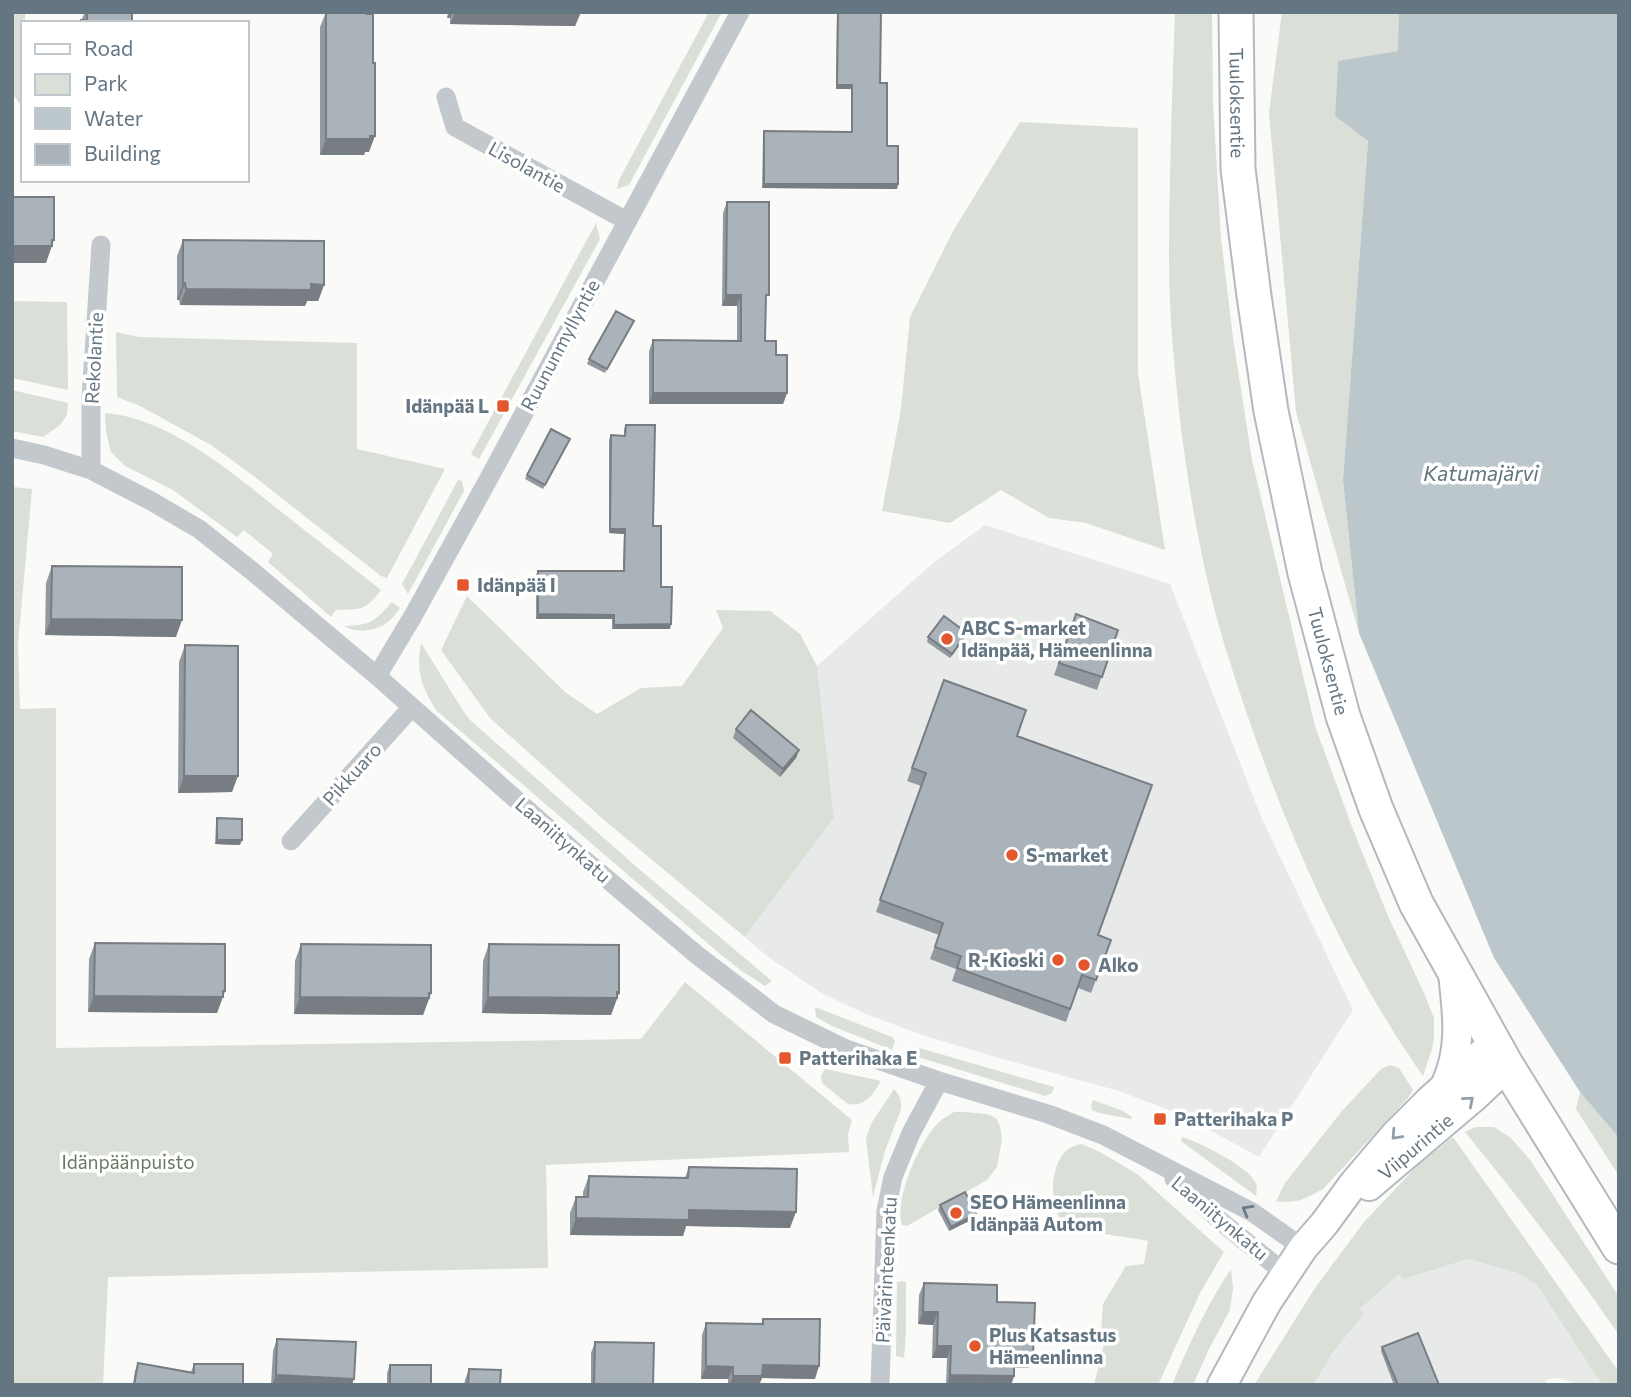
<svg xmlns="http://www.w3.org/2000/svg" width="1631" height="1397" font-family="Commissioner,sans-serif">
<rect width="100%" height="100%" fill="#fafaf8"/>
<path fill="#e8e9e9" d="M985,525l185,59 92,235 91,191 -94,147 -77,-42 -63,-24 -120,-33 -77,-23 -56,-21 -43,-20 -56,-38 -22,-19 89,-119 -17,-152 115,-102z
M1468,1259l50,14 19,12 65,100h-23l-19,-7 -15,2 3,5h-235l17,-28 34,-43 -4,-5 38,-34 8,4z"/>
<path fill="#dadfd7" d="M12,12h13v11h-2l-1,84 -10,-14z
M709,12h13l-93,173 -12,4 2,-9z
M1175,12h37l1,91 8,135 12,100 19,122 63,266 37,101 36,89 36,77 10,25v19l-2,12 -9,27c-76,-108 -131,-232 -174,-356 -14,-42 -29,-85 -39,-129 -21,-88 -33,-180 -39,-271 -3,-47 -2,-93 -1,-140 1,-56 3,-112 5,-168z
M1282,12h117v39l-61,11 -3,54 33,25 -25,339 16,153 -63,-221 -27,-299z
M1020,122l118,6v245l27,177 -79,-27 -37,-5 -48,-28 -51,33 -68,-12 19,-102 9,-92 43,-86z
M596,223l4,16 -121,220 -8,-5z
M12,301l55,1 1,88 -56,-12z
M116,332l23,5 218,6v106l88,20 -58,109 -6,-2 -130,-102 -40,-29 -71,-39 -23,-9z
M12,390l56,13 -1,12 -7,10 -17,12 -31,-6z
M105,413c65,5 130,62 179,101 32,25 65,51 97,76 -15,21 -21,19 -45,20l-5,7 -63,-55 5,-8 -29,-24 -7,7 -64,-47 -48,-24 -14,-14 -5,-20z
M458,480l4,1 2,10 -56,103 -6,-10z
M12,487l20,2 -14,155 2,65 36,-1v340l585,-9 44,-57 167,138 -4,14 1,18 -303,13 2,103 -440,9 -5,108h-91z
M467,596l98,96 32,22 44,-26 41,-2 41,-58 -7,-18 54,1 30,23 17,32 17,152 -89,119 -141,-117 -114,-102 -49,-68z
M392,602l8,6c-4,5 -7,10 -12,14 -11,9 -32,12 -44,4 27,-1 30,-4 48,-24z
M421,643l41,66 8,11 169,149 133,112 -7,5 -22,-14 -23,-18 -284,-244c-15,-25 -20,-38 -15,-67z
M815,1007l77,30 3,4 -3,9 -60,-24 -16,-9z
M916,1047l138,40 -2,6 -7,3 -137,-42 2,-3z
M1390,1065l9,3 14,22 -5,8 -85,91c-18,10 -27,15 -47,12l9,-18 57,-72 39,-42z
M825,1069l56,12c-9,14 -15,26 -33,23l-26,-21 -1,-7z
M894,1089c6,6 8,12 7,20l-17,45 -11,43 -7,-58 5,-15z
M1580,1092l39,46v38l-43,-67z
M1093,1100l30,11 9,6 -1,2 -32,-6 -7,-3 -1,-5z
M954,1112h11l22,2 9,4 4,8 2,13 -5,28 -10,13 -80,46 -5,-1c-8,-27 18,-85 38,-104 4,-3 9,-6 14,-9z
M1476,1127h18l17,11 20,23 88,136v38c-48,-70 -100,-137 -154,-203z
M1182,1137c17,5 63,28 72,43 4,6 3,10 2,16l-75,-55z
M1453,1137l166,235v13h-17l-65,-100 -19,-12 -50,-14 -63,20 -7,-4 -38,34 4,5 -32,40 -19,31h-59l61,-97 49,-66 54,-57z
M1082,1144l18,8 37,22 87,78 -24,41 -42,92h-64l11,-46 -4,-5 2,-30 23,-38 18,-2 4,-23c-20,-5 -78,-8 -89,-24 -2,-3 -2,-7 -3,-11 -4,-13 -4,-25 0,-38 5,-14 11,-22 26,-24z
M1231,1269l2,19 -3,22 -21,39 -16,36h-21c17,-41 35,-80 59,-116z
M902,1281l4,1v50l-2,26 -8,-2 1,-74z"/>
<path fill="#bbc7cb" d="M1399,12h220v1126l-39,-46 -86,-134 -135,-325 -16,-153 25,-339 -33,-25 3,-55 60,-10z"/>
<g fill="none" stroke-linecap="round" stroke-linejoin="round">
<g stroke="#b3babf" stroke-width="32">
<g id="secondary">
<path d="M1446,1084c17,-38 11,-71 7,-111"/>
<path id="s1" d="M1369,1186l105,-89 33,-31"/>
<path d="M1222,1385l45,-83 36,-54 21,-24 30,-41 40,-47 36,-36 64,-57"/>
</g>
</g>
<g stroke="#b4b9bd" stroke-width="37">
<g id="trunk">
<path id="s2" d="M1236,12l2,157 16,127 17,115 34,162 38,143 33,93 40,94 91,163 112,181"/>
</g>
</g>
<path stroke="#c3c8cc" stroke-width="19" d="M446,97l9,30 172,94
M12,448l32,7 47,15 60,31 48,28 53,42 125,105 197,175 123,104 77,59 72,35 93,32 109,33 55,21 149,77 51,36
M91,470v-72l10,-153
M377,676l36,-60 75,-136 252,-468
M291,841l121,-134
M1174,1179l50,45 62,50
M880,1385l6,-174 7,-34 18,-44 28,-52"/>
<use href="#secondary" stroke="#fff" stroke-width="28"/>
<use href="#trunk" stroke="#fff" stroke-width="33"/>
</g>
<path fill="#929a9f" d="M85,12h47v11h-52z
M326,12l43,140h-4l-1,3h-44v-128z
M448,12h133l-6,14 -125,-2v-6h-3z
M837,12h44l-1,71 7,63 11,38 -1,5 -135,-1 1,-52 1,-5 87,1v-43h-15z
M727,202l39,101 -1,38 11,14 11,38 -4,11h-134v-53l4,-11 84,1v-35h-15l1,-93z
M183,240l141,45 -6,16h-11l-2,5 -125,-1 -1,-5h-2v-44z
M632,325l-27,48 -18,-9 2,-5z
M626,425l27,101 8,61 9,42h-58v-10h-76v-44l2,-4h85l1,-37 -15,-1v-93l2,-5 13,1v-7z
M570,439l-27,50 -18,-10 2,-4z
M52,566l124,71 -131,-2 1,-52z
M1076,614l42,16 -21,60 -43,-15z
M928,637h37l-15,21 -23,-16z
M185,645l47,147 -54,1 1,-131z
M944,680l73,56 81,199 13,5 -20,53 -13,-5 -12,34 -114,-41 4,-12 -26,-10 9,-24 -63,-23 45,-126 -14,-5z
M736,729l63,21 -3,8 -16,19 -47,-39z
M217,818l23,27 -25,-1 1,-21z
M95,943l130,48 -8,22 -129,-1 1,-53z
M301,944l130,49 -8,22 -129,-1 1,-53z
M489,944l130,49 -8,22 -129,-2 1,-52z
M689,1167l101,61 -104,-2 -3,10 -113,-1v-22l6,-16h7v-5l6,-16 96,2z
M940,1205l35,13 -26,13 -11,-21z
M924,1283l73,19 32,66h-15v8l-3,9h-65l1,-27h-15l1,-33 -15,-1 1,-29z
M763,1319l52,60 -53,-1 -3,7h-31v-6h-27l1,-44 4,-12 55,1z
M277,1339l75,46h-81l2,-34z
M595,1342l58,43h-62v-32z
M1382,1347l57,38h-45l-13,-34z
M138,1363l53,9 3,-8 49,21h-110l2,-14z
M390,1365l41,20h-44v-12z
M469,1369l31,15 31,1h-67l1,-5z"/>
<path fill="#777d82" d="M450,12h2l-2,6h-3z
M455,12h126l-6,14 -125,-2z
M837,85h15l-1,4h-15z
M375,136l-6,16h-4l-1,3h-44l6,-16z
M764,184h134l-1,5 -135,-1z
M54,240l-8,23h-34v-17z
M183,283h2l-6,17h-2z
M311,284l13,1 -6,16h-11l-2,5 -125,-1 6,-16z
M726,295h15l-4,11h-15z
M653,393h134l-4,11h-134z
M610,529h15l-1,5 -15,-1z
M538,614l76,1 -2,4h-76z
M51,619l131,1 -6,17 -131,-2z
M671,624l-1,5h-58l2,-4z
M967,633l-2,4 -15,21 2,-4z
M799,750l-3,8 -16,19 3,-8z
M184,776h54l-6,16 -54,1z
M217,840h25l-2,5 -25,-1z
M225,991l-8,22 -129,-1 6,-16z
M431,993l-8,22 -129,-1 6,-17z
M619,993l-8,22 -129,-2 6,-16z
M689,1210l107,2 -6,16 -104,-2 -3,10 -113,-1 6,-17z
M976,1214l-1,4 -26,13 2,-4z
M923,1312h15l-5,13 -15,-1z
M937,1346h14l-4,12h-15z
M1014,1355h19l-4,13h-19z
M763,1365l56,1 -4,13 -53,-1 -3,7h-29l3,-9z
M706,1366l27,1 -5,12h-27z
M276,1375l78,4 -2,6h-80z
M950,1375l64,1 -3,9h-64z"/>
<path fill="#aab3b9" stroke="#777d82" stroke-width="2" d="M87,12h45v11h-51v-3h6z
M326,12h41v2h6v49h2v73h-5v3h-44z
M838,12h43l-1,71h7v63h11v38h-134v-53l88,1v-47h-15z
M12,197h42v43h-2v6h-40z
M727,202h42v93h-3l-1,46h11v14h11v38h-134v-53l88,1v-46h-15z
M183,240l141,1v44l-13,-1v6l-125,-1 -1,-6h-2z
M616,311l18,10 -27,48 -18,-10z
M626,425h29l-2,101h8v61h11l-1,37 -57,1v-10l-76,-1v-43h86l1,-42h-15l1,-94 14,1z
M551,429l19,10 -25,46 -18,-10z
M52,566l130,1v53l-131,-1z
M1076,614l42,16 -16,47 -43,-14z
M944,616l23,17 -15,21 -24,-17z
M185,645l53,1v130h-54z
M944,680l82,30 -9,26 135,49 -54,150 13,5 -15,40 -14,-5 -12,34 -113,-41 4,-12 -26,-9 8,-24 -63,-23 46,-127 -14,-5z
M751,710l48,40 -16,19 -47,-40z
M217,818l25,1v21h-25z
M95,943l130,1v47h-2v6l-129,-1z
M301,944l130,1v48h-2v5l-129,-1z
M489,944l130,1v48l-2,-1v6l-129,-1z
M689,1167l108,2 -1,43 -107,-2v10l-113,-2v-21h12l1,-21 99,2z
M965,1192l11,22 -25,13 -11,-22z
M924,1283l73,2v17l38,1 -2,52h-19v21l-64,-1 1,-29h-14l1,-34h-15z
M763,1319h57l-1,47 -56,-1 -1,11h-29v-9l-27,-1v-43l57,1z
M1418,1333l21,52h-41l-16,-38z
M277,1339l79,3 -2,37 -78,-4z
M595,1342l59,1 -1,42h-59z
M138,1363l56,10v-9h49v21h-109z
M390,1365h41v20h-41z
M469,1369l32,1 -1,14 31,1h-63z"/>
<defs><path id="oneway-chevron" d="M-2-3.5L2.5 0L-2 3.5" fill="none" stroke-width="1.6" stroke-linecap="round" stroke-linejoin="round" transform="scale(1.75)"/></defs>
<g stroke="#939fa8">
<use href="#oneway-chevron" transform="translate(1469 1101) rotate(-41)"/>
<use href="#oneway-chevron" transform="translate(1396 1135) rotate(133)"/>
</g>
<use stroke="#6a7a87" href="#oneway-chevron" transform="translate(1247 1210) rotate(-150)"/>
<g fill="#e4572e" stroke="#fff" stroke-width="2.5">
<rect x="496" y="399" width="14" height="14" rx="3.5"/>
<rect x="456" y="578" width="14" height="14" rx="3.5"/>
<circle cx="947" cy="639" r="7"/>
<circle cx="1012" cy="855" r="7"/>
<circle cx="1058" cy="960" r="7"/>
<circle cx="1084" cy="965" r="7"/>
<rect x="778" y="1051" width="14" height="14" rx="3.5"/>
<rect x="1153" y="1112" width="14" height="14" rx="3.5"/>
<circle cx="956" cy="1213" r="7"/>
<circle cx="975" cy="1346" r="7"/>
</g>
<g text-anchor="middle" stroke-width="7" stroke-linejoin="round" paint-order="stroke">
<g font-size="19" fill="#657683" stroke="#fff">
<text dy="7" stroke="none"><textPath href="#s2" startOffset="91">Tuuloksentie</textPath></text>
<text transform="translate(527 167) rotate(29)" y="7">Lisolantie</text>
<text transform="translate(560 345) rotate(-62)" y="7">Ruununmyllyntie</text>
<text transform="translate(94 358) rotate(-87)" y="7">Rekolantie</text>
<text dy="7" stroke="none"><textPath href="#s2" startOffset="658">Tuuloksentie</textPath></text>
<text transform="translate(352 774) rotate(-48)" y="7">Pikkuaro</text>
<text transform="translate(563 840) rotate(41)" y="7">Laaniitynkatu</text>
<text dy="7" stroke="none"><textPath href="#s1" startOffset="61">Viipurintie</textPath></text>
<text transform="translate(1220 1218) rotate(40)" y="7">Laaniitynkatu</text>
<text transform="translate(886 1270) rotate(-87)" y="7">Päivärinteenkatu</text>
</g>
<g font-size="19" font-weight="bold" fill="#657683" stroke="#fff" text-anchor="start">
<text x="489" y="413" text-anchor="end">Idänpää L</text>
<text x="477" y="592">Idänpää I</text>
<text x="961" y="635">ABC S-market<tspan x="961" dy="22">Idänpää, Hämeenlinna</tspan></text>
<text x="1026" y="862">S-market</text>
<text x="1044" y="967" text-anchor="end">R-Kioski</text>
<text x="1098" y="972">Alko</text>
<text x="799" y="1065">Patterihaka E</text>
<text x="1174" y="1126">Patterihaka P</text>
<text x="970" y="1209">SEO Hämeenlinna<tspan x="970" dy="22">Idänpää Autom</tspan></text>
<text x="989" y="1342">Plus Katsastus<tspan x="989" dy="22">Hämeenlinna</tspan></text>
</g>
<g font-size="19" fill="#687a64" stroke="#fff">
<text x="128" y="1169">Idänpäänpuisto</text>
</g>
<g font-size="21" font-style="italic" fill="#60757c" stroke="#fff">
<text x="1481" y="481">Katumajärvi</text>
</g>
</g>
<rect width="1631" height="1397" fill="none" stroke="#657683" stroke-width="28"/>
<rect x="21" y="21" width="228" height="161" fill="#ffffff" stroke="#c1c8cd" stroke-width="2"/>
<rect x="35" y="44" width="35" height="10" fill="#ffffff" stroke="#c1c8cd" stroke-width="2"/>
<text x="84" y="56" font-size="21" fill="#657683">Road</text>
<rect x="35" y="74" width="35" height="21" fill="#dadfd7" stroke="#c1c8cd" stroke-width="2"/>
<text x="84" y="91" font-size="21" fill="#657683">Park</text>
<rect x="35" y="108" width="35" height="21" fill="#bbc7cb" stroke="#c1c8cd" stroke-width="2"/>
<text x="84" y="126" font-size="21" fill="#657683">Water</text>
<rect x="35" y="144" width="35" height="21" fill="#aab3b9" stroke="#c1c8cd" stroke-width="2"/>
<text x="84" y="161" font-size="21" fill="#657683">Building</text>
</svg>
